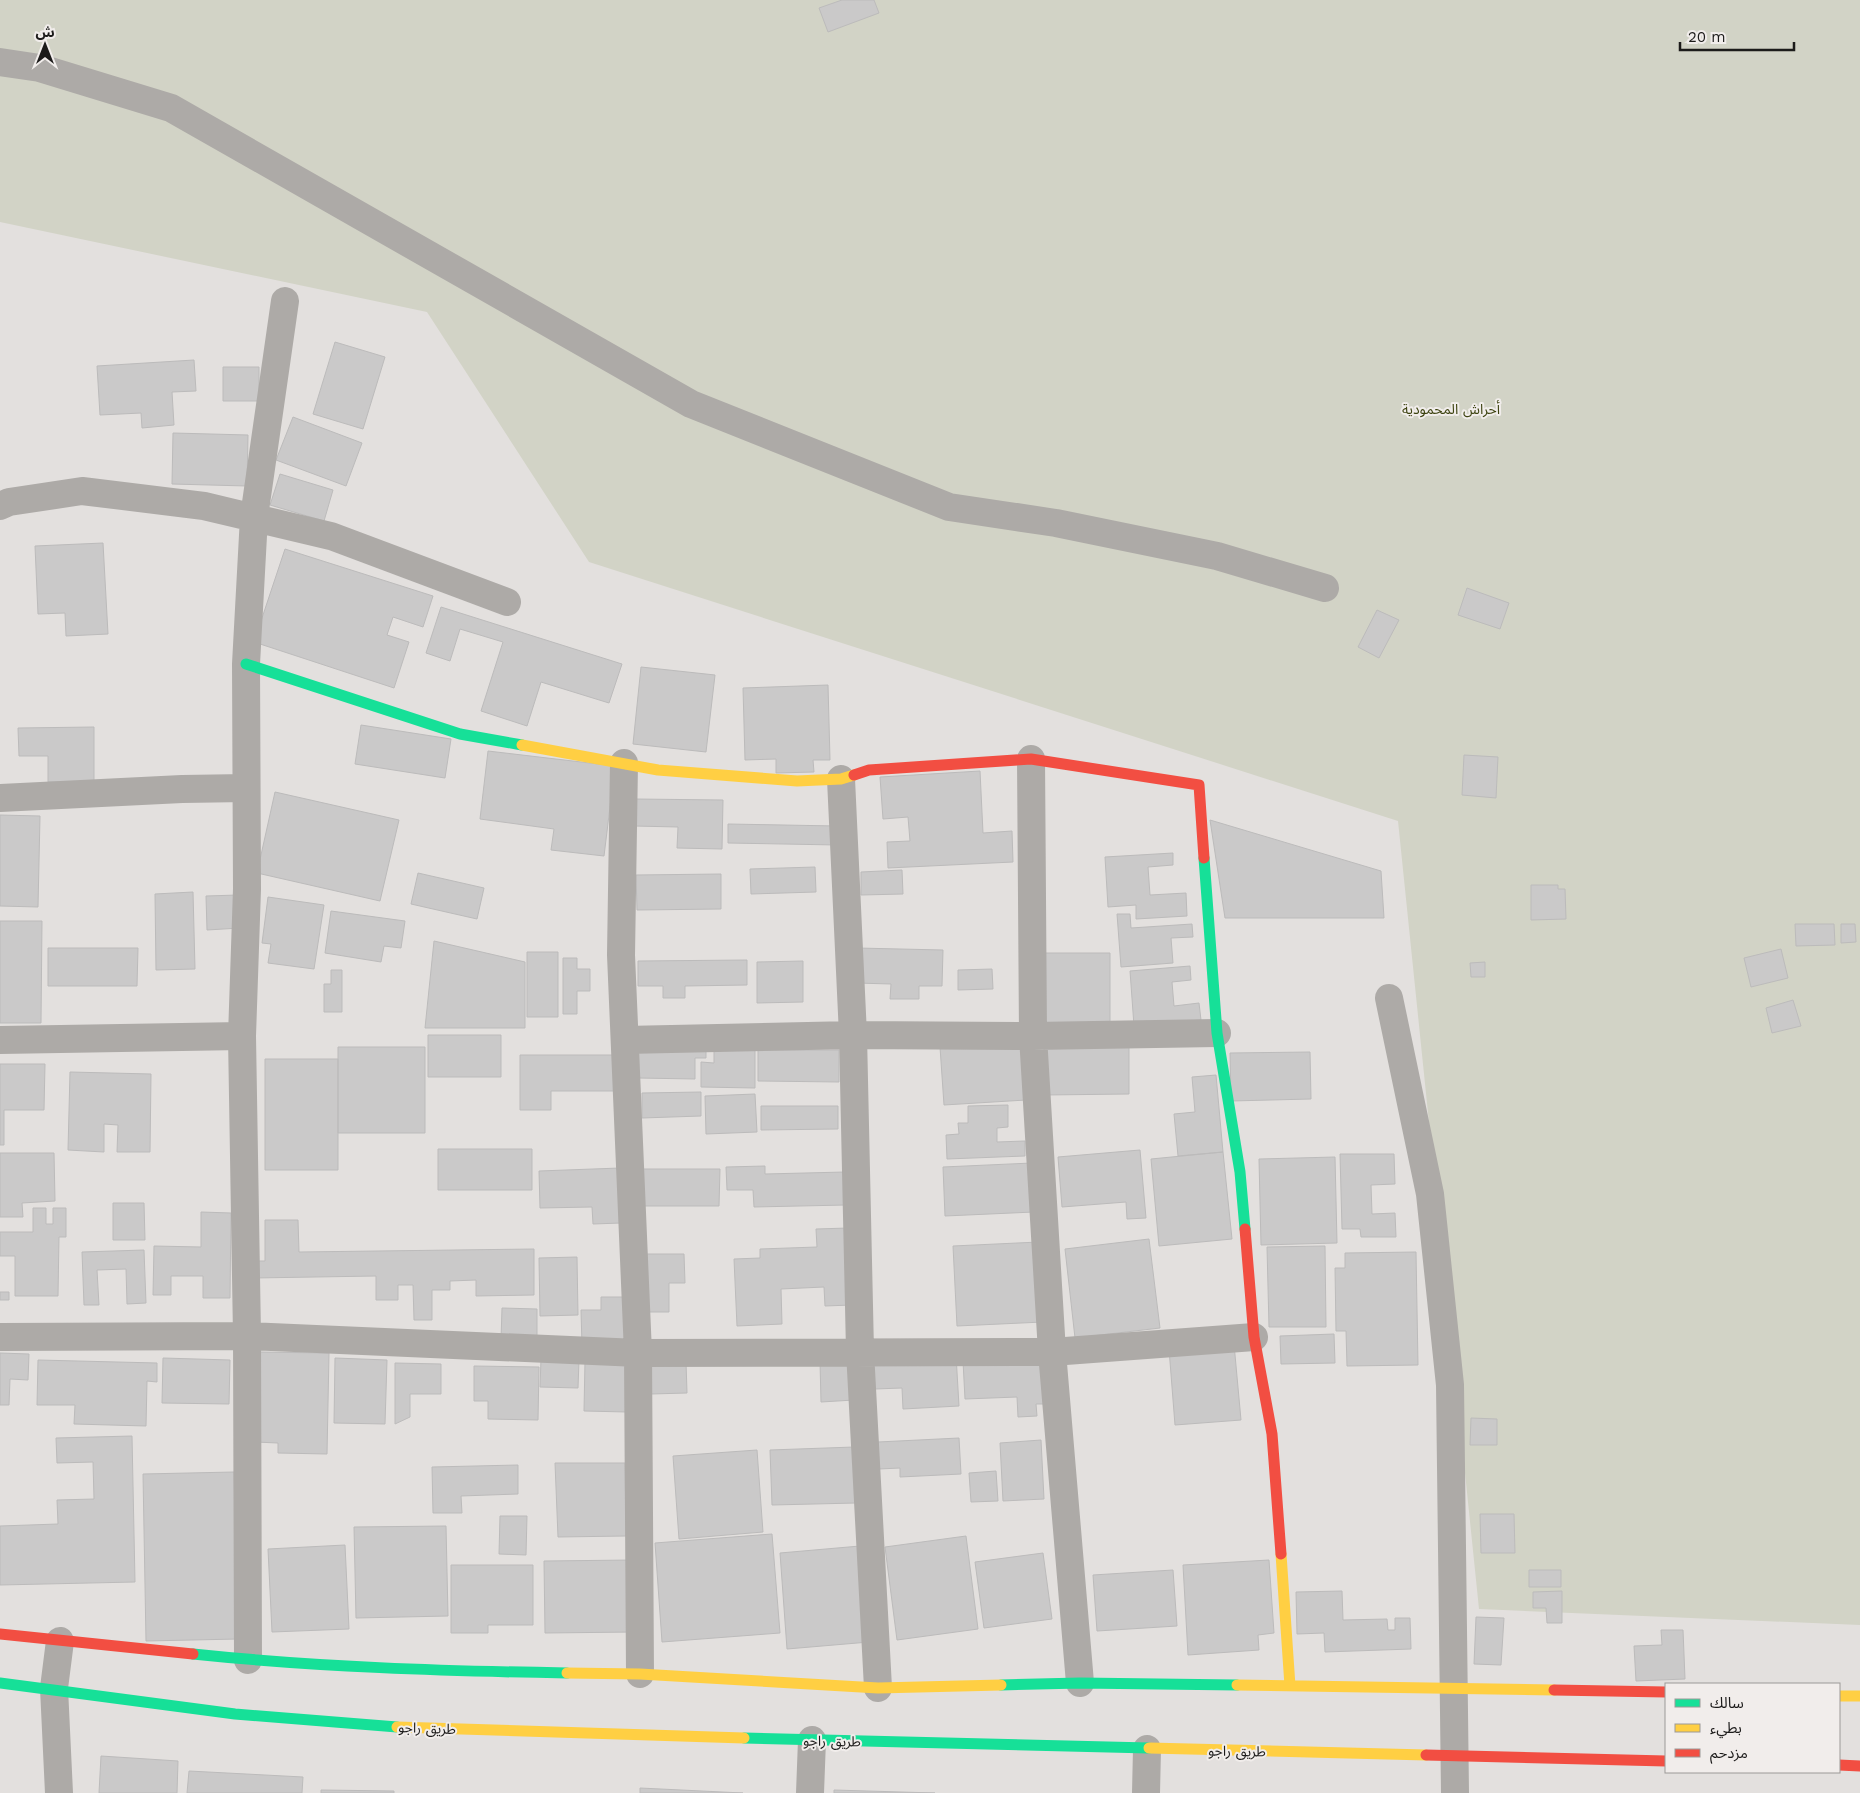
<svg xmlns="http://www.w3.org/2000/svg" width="1860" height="1793" font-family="'Work Sans','Noto Sans Arabic',sans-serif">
<rect width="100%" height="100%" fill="#e3e0de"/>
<path fill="#d2d3c6" d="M0,0h1860v1625l-381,-16 -81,-788 -809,-259 -162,-250 -427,-90z"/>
<path fill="#cac9c9" stroke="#bcbbbb" d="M842,0h32l5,13 -51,19 -9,-24z
M335,342l50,15 -22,72 -50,-15z
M194,360l2,31 -24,1 2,33 -32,3 -1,-15 -41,2 -3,-49z
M223,367h36v34h-36z
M293,417l69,26 -16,43 -70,-26z
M173,433l75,2 -1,51 -75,-2z
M280,474l53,16 -9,31 -54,-16z
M103,543l5,91 -42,2 -1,-23 -27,1 -3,-68z
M285,549l148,47 -10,31 -30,-10 -6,18 22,7 -15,46 -140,-46z
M1467,588l42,15 -9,26 -42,-14z
M441,607l181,57 -13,39 -68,-21 -14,44 -46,-15 22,-69 -43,-13 -10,32 -24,-8z
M1377,610l22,10 -20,38 -21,-11z
M641,667l74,8 -9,77 -73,-8z
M828,685l2,75h-17l1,12 -38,1v-14l-31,1 -2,-72z
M361,725l90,14 -6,39 -90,-14z
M94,727v55h-46v-26h-29l-1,-28z
M488,751l127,15 -11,90 -53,-6 3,-21 -74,-10z
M1464,755l34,2 -2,41 -34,-3z
M980,771l3,62 29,-2 1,31 -125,6 -1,-26 23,-1 -2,-24 -25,2 -3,-42z
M275,792l124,28 -19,81 -123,-28z
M635,799l88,1 -1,49 -45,-1 1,-21 -44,-1z
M0,815l40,1 -2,91 -38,-1z
M1210,820l171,51 3,47h-159z
M728,824l109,2v19l-109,-2z
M1173,853v12l-25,2 2,28 36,-2 1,23 -51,3v-14l-28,2 -3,-50z
M815,867l1,25 -65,2 -1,-25z
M902,870l1,24 -42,1v-23z
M418,873l66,15 -7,31 -66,-15z
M721,874v35l-84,1 -1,-35z
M1531,885h27v4h7l1,30 -35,1z
M193,892l2,77 -39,1 -1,-76z
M238,895l2,33 -33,2 -1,-34z
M268,897l56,8 -10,64 -46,-6 3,-19 -9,-1z
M331,911l74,10 -4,27 -17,-2 -3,16 -56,-9z
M1117,914h13l1,14 61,-4 1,13 -22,1 2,25 -52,4z
M0,921h42l-1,102h-41z
M1795,924h39l1,21 -39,1z
M1841,924h14l1,18 -15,1z
M434,941l91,21v66h-100z
M48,948h90l-1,38h-89z
M857,948l86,2 -1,36h-23v13h-29l1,-15 -35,-1z
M1781,949l7,29 -37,9 -7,-29z
M527,952h31v65h-31z
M1040,953h70v74h-69z
M563,958h14v11h13v22h-13v23h-14z
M747,960v25l-62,1v12h-22v-12h-25v-25z
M803,961v41l-46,1v-41z
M1485,962v15h-14l-1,-14z
M1190,966l1,14 -19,2 2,24 25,-3 2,17 -67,6 -4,-55z
M992,969l1,20 -35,1v-20z
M331,970h11v42h-18v-28h7z
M1793,1000l8,26 -29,7 -6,-25z
M428,1035h73v42h-73z
M1022,1042l4,58 -82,5 -4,-58z
M714,1045l41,1v42l-54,-1v-25l13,1z
M1044,1045h85v49l-85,1z
M338,1047h87v86h-87z
M638,1048h68v10h-11v21l-57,-1z
M758,1050h81v32l-81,-1z
M1310,1052l1,47 -80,2 -1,-48z
M520,1055h99v36h-68v19h-31z
M265,1059h73v111h-73z
M0,1064h45l-1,46h-40v35h-4z
M70,1072l81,2 -1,78h-33l1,-27 -14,-1v28l-36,-2z
M1216,1075l7,77 -45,4 -4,-42 21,-2 -3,-35z
M701,1092v24l-59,2v-25z
M755,1094l2,38 -51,2 -1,-38z
M1008,1105v22l-11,1v14l28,-1v15l-78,3 -1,-24 13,-1 -1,-11h10v-17z
M761,1106h77v23l-77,1z
M438,1149h94v41h-94z
M1140,1150l6,68 -19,1 -1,-17 -64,5 -4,-50z
M1223,1152l9,87 -73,7 -8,-87z
M0,1153h54l1,48 -33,2 1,14h-23z
M1340,1154h54l1,30 -24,1 1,29 23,-1 1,24h-35l-1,-8h-18z
M1335,1157l2,86 -76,2 -2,-86z
M1032,1163l2,49 -89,4 -2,-49z
M765,1166v8l80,-2 1,33 -92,2 -1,-17h-26l-1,-23z
M620,1168l1,55 -28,1 -1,-17 -52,1 -1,-37z
M643,1169h77l-1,37h-76z
M113,1203h31l1,37h-32z
M33,1208h13v16h7v-16h13v29h-7l-1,59h-43v-40h-15v-24h33z
M201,1212l30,1 -1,85h-27v-22h-32v19h-18l1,-49 47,1z
M265,1220h33l1,32 235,-3v46l-58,1v-16l-26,1v9h-18v30h-18l-1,-35h-15v15h-22v-24l-122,2v-17h11z
M848,1228l3,77 -26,1 -1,-19 -43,2 1,35 -45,2 -3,-67 26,-1v-9l57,-2 -1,-18z
M1149,1239l11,89 -85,10 -10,-89z
M1039,1242l4,80 -86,4 -4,-80z
M1325,1246l1,81h-57l-2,-80z
M144,1250l2,53 -19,1 -1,-35 -29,1 2,35h-15l-2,-53z
M1416,1252l2,113 -71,1 -1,-35h-10l-1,-63h10v-15z
M647,1254h37l1,29h-16v29h-22z
M577,1257l1,58 -38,1 -1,-58z
M0,1292h9v8h-9z
M601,1297h26l1,47 -46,2 -1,-36h20z
M502,1308l35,1v32l-36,-1z
M1334,1334l1,29 -54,1 -1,-28z
M1234,1344l7,76 -66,5 -6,-76z
M257,1352l72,1 -2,101 -49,-1v-10l-23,-1z
M0,1353l29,1 -1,26 -18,-1 -1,26h-9z
M956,1355l3,51 -56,3 -1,-21 -27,1 -2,-29z
M1041,1357l3,47h-8l1,12 -19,1 -1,-20 -52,2 -2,-38z
M163,1358l67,2 -1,44 -67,-1z
M335,1358l52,2 -2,64 -51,-1z
M541,1359l38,1 -1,28 -38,-1z
M38,1360l119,3v19l-10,-1 -1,45 -72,-2 1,-19h-38z
M585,1361l43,1 -1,50 -43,-1z
M820,1361h33l1,39 -33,2z
M686,1362l1,31 -36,1v-31z
M395,1363l46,1v30h-31v23l-15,7z
M474,1366l65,1 -1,53 -50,-1v-18h-14z
M1471,1418l26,1v26h-27z
M132,1436l3,146 -135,3v-59l58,-2 -1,-24 37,-1 -1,-37 -36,1 -1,-25z
M959,1438l2,36 -61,3v-9l-21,1 -1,-27z
M1041,1440l3,59 -41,2 -3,-58z
M854,1447l2,56 -84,2 -2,-55z
M757,1450l6,82 -84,7 -6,-83z
M555,1463h70l1,73 -68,1z
M518,1465v29l-57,2 1,17h-29l-1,-46z
M996,1471l2,30 -27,1 -2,-29z
M234,1472l4,167 -92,2 -3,-167z
M1480,1514h34l1,39h-34z
M500,1516h27l-1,39 -27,-1z
M446,1526l2,90 -92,2 -2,-91z
M772,1534l8,99 -118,9 -7,-99z
M966,1536l12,93 -81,11 -12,-93z
M345,1545l4,84 -77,3 -4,-83z
M860,1546l9,96 -82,7 -7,-96z
M1043,1553l9,66 -68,9 -9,-66z
M633,1560l1,72 -89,1 -1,-72z
M1269,1560l5,73 -16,2 1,15 -71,5 -5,-90z
M451,1565h82v60h-45v8h-37z
M1173,1570l4,56 -80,5 -4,-56z
M1529,1570h32v17h-32z
M1342,1591l1,29 44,-1 1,11h7v-12h15l1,31 -86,3 -1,-19 -27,1 -1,-42z
M1562,1591v32h-15l-1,-15h-13v-16z
M1476,1617l28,1 -3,47 -27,-1z
M1661,1630h22l2,49 -49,2 -2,-35 28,-1z
M101,1756l77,5 -1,32h-78z
M189,1771l114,6 -1,16h-115z
M640,1788l103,5h-103z
M321,1790l73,1v2h-73z
M834,1790l101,3h-101z"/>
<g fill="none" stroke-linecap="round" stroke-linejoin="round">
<path stroke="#adaaa7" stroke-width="28" d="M0,62l40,6 131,40 520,296 258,103 107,16 161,33 108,32
M0,506l9,-4 73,-11 122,15 127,30 176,66
M1031,759l2,277 19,316 28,331
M624,763l-3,192 17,398 2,321
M841,779l12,256 7,316 18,337
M0,798l182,-9 64,-1
M1389,998l41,196 20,191 5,408
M0,1040l242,-4
M625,1040l228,-5 180,1 184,-3
M0,1337l247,-1 391,17 414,-1 202,-15
M248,1660l-1,-324 -5,-300 5,-147 -1,-225 8,-147 31,-216
M59,1793l-5,-105 6,-47
M810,1793l2,-53
M1146,1793l1,-44"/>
<path stroke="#16e098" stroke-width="11" d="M246,664l214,70 62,11
M1204,858l13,175 23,139 5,57
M193,1654c124,13 249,17 374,19
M0,1683l235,31 162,13
M1001,1685l79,-2 157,2
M744,1738l405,10"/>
<path stroke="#ffcf43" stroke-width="11" d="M522,745l136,25 139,11 44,-2 13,-4
M1281,1554l9,132
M567,1673l73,1 238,14 123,-3
M1237,1685l317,5
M1839,1696h21
M397,1727l347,11
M1149,1748l277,7"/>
<path stroke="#f24e42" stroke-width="11" d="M854,775l15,-5 162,-11 168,26 5,73
M1245,1229l9,108 18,97 9,120
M0,1634l193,20
M1554,1690l112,2
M1426,1755l240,6
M1839,1765l21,1"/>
</g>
<g text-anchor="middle" stroke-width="4" stroke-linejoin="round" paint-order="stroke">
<g font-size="14" fill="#3d4310" stroke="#f1edeb">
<text x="1451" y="414">أحراش المحمودية</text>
</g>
<g font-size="14" fill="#1c1b1a" stroke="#f1edeb">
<text transform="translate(427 1728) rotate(2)" y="5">طريق راجو</text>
<text transform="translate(832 1741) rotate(1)" y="5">طريق راجو</text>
<text transform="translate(1237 1751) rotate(1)" y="5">طريق راجو</text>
</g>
</g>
<rect x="1665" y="1683" width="175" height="90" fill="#f1edeb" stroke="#9c9997"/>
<rect x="1675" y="1699" width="25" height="8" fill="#16e098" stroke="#9c9997"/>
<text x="1710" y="1708" font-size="15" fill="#1c1b1a">سالك</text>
<rect x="1675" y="1724" width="25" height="8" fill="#ffcf43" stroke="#9c9997"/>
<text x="1710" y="1733" font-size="15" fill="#1c1b1a">بطيء</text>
<rect x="1675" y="1749" width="25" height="8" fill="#f24e42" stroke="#9c9997"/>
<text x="1710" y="1758" font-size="15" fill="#1c1b1a">مزدحم</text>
<g transform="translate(45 45)" stroke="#f1edeb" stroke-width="4" paint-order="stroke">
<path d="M0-4L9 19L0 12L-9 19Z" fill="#1c1b1a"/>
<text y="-8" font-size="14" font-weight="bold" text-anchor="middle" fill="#1c1b1a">ش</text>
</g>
<path d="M1680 42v8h114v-8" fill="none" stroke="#1c1b1a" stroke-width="2.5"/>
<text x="1688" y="42" font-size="15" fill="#1c1b1a" stroke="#f1edeb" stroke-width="4" paint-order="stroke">20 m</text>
</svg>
